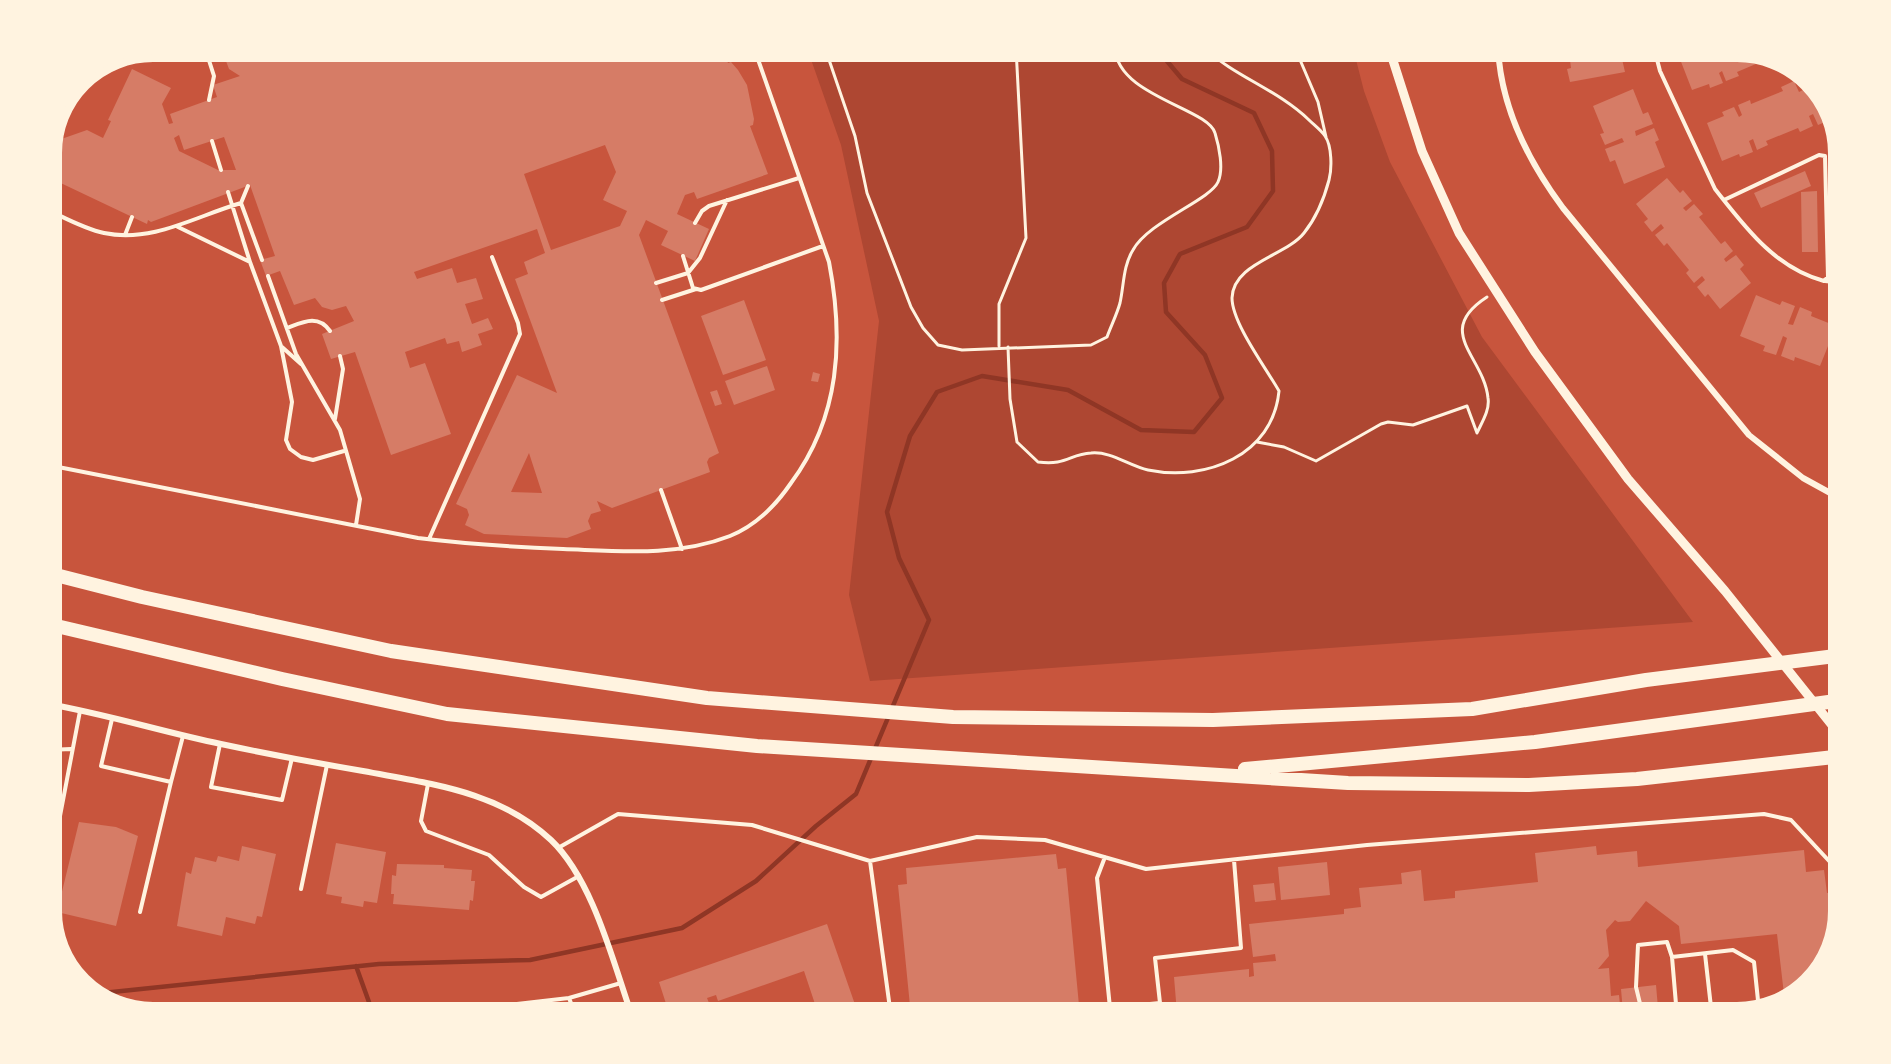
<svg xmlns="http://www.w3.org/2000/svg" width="1891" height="1064" font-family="Jost,sans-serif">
<rect width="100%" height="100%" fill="#c8553d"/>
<path fill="#ae4732" d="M807,48h546l11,43 26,71 92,175 211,285 -823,59 -21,-86 30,-274 -38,-176z"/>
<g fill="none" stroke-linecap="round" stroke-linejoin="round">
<path stroke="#8f3625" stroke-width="4.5" d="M356,966l18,50
M93,994l286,-30 151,-4 152,-32 74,-47 60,-55 40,-32 73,-174 -30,-62 -12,-46 23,-76 27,-44 45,-16 86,14 73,40 53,2 28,-34 -17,-43 -39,-43 -2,-29 16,-29 67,-27 26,-36 -1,-40 -18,-38 -72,-34 -26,-31"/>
</g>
<path fill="#d67c66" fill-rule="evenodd" d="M221,48h282l3,7 20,-7h196l6,15 3,-1 7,8 9,15 7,34 -1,6 -3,1 18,48 -71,25 -3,-7 -9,3 -8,19 32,15 -14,32 -34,-16 7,-14 -22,-11 -7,15 80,218 -10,5 -2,4 3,10 -98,36 -15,-7 4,10 -10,3 -3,7 3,8 -24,9 -83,-4 -19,-9 4,-10 -2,-6 -11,-5 61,-129 40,18 -42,-114 13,-5 -4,-12 21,-9 -8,-24 -123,43 3,7 35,-11 5,15 19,-5 7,21 -18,5 7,20 16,-6 5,11 -15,5 4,11 -20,7 -3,-11 -12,3 -2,-6 -40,14 5,16 15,-5 26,71 -60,21 -36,-103 -24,7 -9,-25 32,-13 -8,-15 -14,4 -10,-3 -7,-9 -21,7 -14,-34 -14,5 -6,-16 15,-4 -25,-71 -99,37 -3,-2 -1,4 -99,-47 2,-34 37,-13 16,8 8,-17 -3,-1 24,-51 39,19 -9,16 7,20 4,-1 -3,-9 47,-17 -4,-12 27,-9 -11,-7zM179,135l5,15 40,-13 12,33h-18l-39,-19 -5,-13zM605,145l11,27 -13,28 24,11 -7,15 -69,24 -27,-76zM529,453l13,40 -31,-1z
M1568,48h36l1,5 12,-2 1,9 4,-1 3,13 -55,10 -3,-13 4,-1 -1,-8 12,-2 -2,-8 -12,2z
M1692,48h46l42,11 -8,3 -2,-4 -33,14 2,4 -13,5 -4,-10 -3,2 4,10 -13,5 -1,-4 -17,6 -14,-36z
M1805,77l24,23 4,14 -4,2 1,4 -12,5 -5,-11 -4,2 4,10 -13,6 -2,-4 -32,13 2,4 -11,5 -4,-11 -4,2 4,11 -13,5 -1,-3 -17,7 -15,-38 17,-7 -2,-4 12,-5 5,10 3,-2 -4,-10 12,-5 1,4 32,-13 -2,-4 13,-6 5,11 4,-2 -4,-11z
M1633,89l10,25 5,-2 5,12 -18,7 1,5 18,-8 5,12 -4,2 10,25 -41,17 -9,-24 -5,2 -5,-13 19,-7 -2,-4 -17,7 -5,-11 4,-1 -11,-27z
M1805,171l6,15 -50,22 -7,-15z
M1667,178l13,15 3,-3 9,11 -9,7 3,3 8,-7 9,10 -4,3 22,27 4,-3 8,10 -9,8 2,3 10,-7 8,10 -4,4 11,14 -31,26 -12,-15 -3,3 -8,-10 8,-7 -3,-4 -8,7 -8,-10 3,-3 -22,-27 -3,3 -9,-11 9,-7 -3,-4 -9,8 -8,-10 4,-3 -12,-15z
M1817,191l1,61h-16l-1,-60z
M1756,295l24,10 2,-4 13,5 -7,18 5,1 7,-18 12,5 -1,4 25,10 -16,40 -25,-9 -1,4 -13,-5 6,-18 -4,-2 -7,19 -13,-4 2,-5 -25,-10z
M744,300l22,60 -43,15 -22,-59z
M767,366l8,24 -41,15 -9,-24z
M813,372l7,2 -2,8 -7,-1z
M717,390l5,14 -7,2 -5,-14z
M1840,390l3,1v13l-5,-1z
M79,822l37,5 22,9 -22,90 -59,-14z
M336,843l50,9 -9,51 -13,-2 -1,6 -22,-4 1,-6 -16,-3z
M242,846l34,8 -14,63 -5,-1 -2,8 -29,-7 -4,19 -45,-10 9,-54 5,2 4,-17 21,5 2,-6 21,5z
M1596,846l1,9 40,-4 1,16 166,-17 2,22 18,-2 3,23 16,-2v20l-14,52 -38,39 -6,1 -8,-69 -96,10 -2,-18 -33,-25 -16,20 -12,1 -3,-2 -9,10 3,26 -11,13 11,-1 2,28 8,-1 2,19 2,-1 1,3h-439v-4l-8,1 -3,-36 75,-8v8l5,-1 -1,-13 23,-2 -1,-7 -22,3 -4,-33 95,-10v-5l17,-2 -2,-19 43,-4 -1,-11 20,-3 3,31 31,-3v-7l83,-9 -3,-29z
M1056,854l2,15 8,-1 14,148h-169l-13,-131 9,-1 -1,-16z
M1327,862l3,33 -49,5 -3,-33z
M397,864l47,1v3l28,2 -1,11h4l-2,20 -3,-1 -1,10 -76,-6 1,-10h-3l1,-19 4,1z
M1274,883l2,17 -21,2 -2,-17z
M827,924l32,92h-40l-15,-45 -86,30 -2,-6 -9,3 2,5 -39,13 -11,-34z
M1656,985l2,23 -35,4 -2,-23z
M548,1006l4,10h-31z"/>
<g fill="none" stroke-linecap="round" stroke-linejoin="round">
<path stroke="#fff3e0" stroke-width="3" d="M825,48l30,88 12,57 44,114 12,21 15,17 24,5 129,-5 16,-8c4,-11 10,-23 13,-34 4,-18 3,-37 13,-53 15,-28 77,-50 85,-68 6,-13 1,-36 -3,-49 -7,-25 -98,-37 -100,-85
M1295,48l23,54 8,35
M766,54l8,-6
M999,346v-42l27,-66 -10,-190
M1008,347l2,52 7,43 21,20c28,4 32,-8 53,-9 20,-2 38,13 57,17 58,12 125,-15 131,-79 -13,-23 -47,-68 -47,-93 1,-35 54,-42 72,-65 12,-15 20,-34 25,-53 3,-11 3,-34 -4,-44 -4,-6 -11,-11 -16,-16 -31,-30 -73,-43 -105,-72
M1257,442l27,5 32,14 65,-37 7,-2 25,3 54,-19 10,27c5,-11 13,-23 11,-35 -4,-42 -55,-66 -1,-101"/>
<path stroke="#fff3e0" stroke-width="4" d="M205,48l9,28 -5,24
M1654,48l6,23 55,118c30,38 60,79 109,92l4,-4 -3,-121 -6,-1 -95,45
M212,141l9,29
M48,178l1,-1
M248,186l-7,17 21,57
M48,210c17,8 37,19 56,23 49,10 92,-17 137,-30
M695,223l7,-12 7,-5 90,-28
M178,227l72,35 -22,-70
M125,235l7,-18
M683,256l10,32 8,2 122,-44
M250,262l31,84 11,56 -6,38 4,9 11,8 12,3 31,-9
M268,276l28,78 44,76 20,69 -4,26
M1825,281l18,2
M656,283l32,-10 12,-15 27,-58
M662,300l34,-11
M287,328c16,-6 31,-14 43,3
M282,347l19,17
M335,419l8,-50 -3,-13
M48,465l370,73c48,6 96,9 145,11 56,2 113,8 167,-13 25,-10 46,-31 61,-53 49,-66 53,-143 38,-221l-75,-214
M661,490l21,59
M429,539l91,-205 -2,-11 -26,-66
M112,719l-11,47 70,16 12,-46
M220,744l-9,43 71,13 10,-42
M48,750l23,-1
M428,784l-7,37 5,10 63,24 35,32 17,10 38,-21
M558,848l60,-34 134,11 118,36 107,-24 68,3 101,29 221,-24 397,-31 27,6 52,56
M1105,857l-8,21 13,130 -2,8
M870,861l21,155
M48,879l32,-168
M301,889l26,-124
M140,912l31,-130
M1705,954l7,62
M1110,1008l50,-5 -5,-45 86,-10 -7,-88
M468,1016l40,-11 61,-7
M576,1016l-7,-18 52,-15
M759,1016l27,-9 4,9
M1643,1016l-7,-29 2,-42 29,-3 5,15
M1677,1016l-5,-59 61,-7 21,12 5,48"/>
<path stroke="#fff3e0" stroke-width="6" d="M1498,48c3,60 30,113 65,160l186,227 54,43 40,22
M48,704c58,10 115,28 173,40 47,10 95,19 142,27 68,13 136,20 188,69 42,40 62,122 81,176"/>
<path stroke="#fff3e0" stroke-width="9" d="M1389,48l33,103 37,82 76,119 93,127 97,112 118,148"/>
<path stroke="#fff3e0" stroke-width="14" d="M48,573l94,24 249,54 316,47 246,19 260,3 259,-11 174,-29 197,-25
M48,624l234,55 165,35 310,32 591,37 181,2 108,-6 206,-23
M1245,769l290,-27 308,-42"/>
</g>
<path d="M0 0H1891V1064H0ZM153 58H1737A95 95 0 0 1 1832 153V911A95 95 0 0 1 1737 1006H153A95 95 0 0 1 58 911V153A95 95 0 0 1 153 58Z" fill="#fff3e0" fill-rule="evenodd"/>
<path fill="none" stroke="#fff3e0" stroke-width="8" d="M153 58H1737A95 95 0 0 1 1832 153V911A95 95 0 0 1 1737 1006H153A95 95 0 0 1 58 911V153A95 95 0 0 1 153 58Z"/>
</svg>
